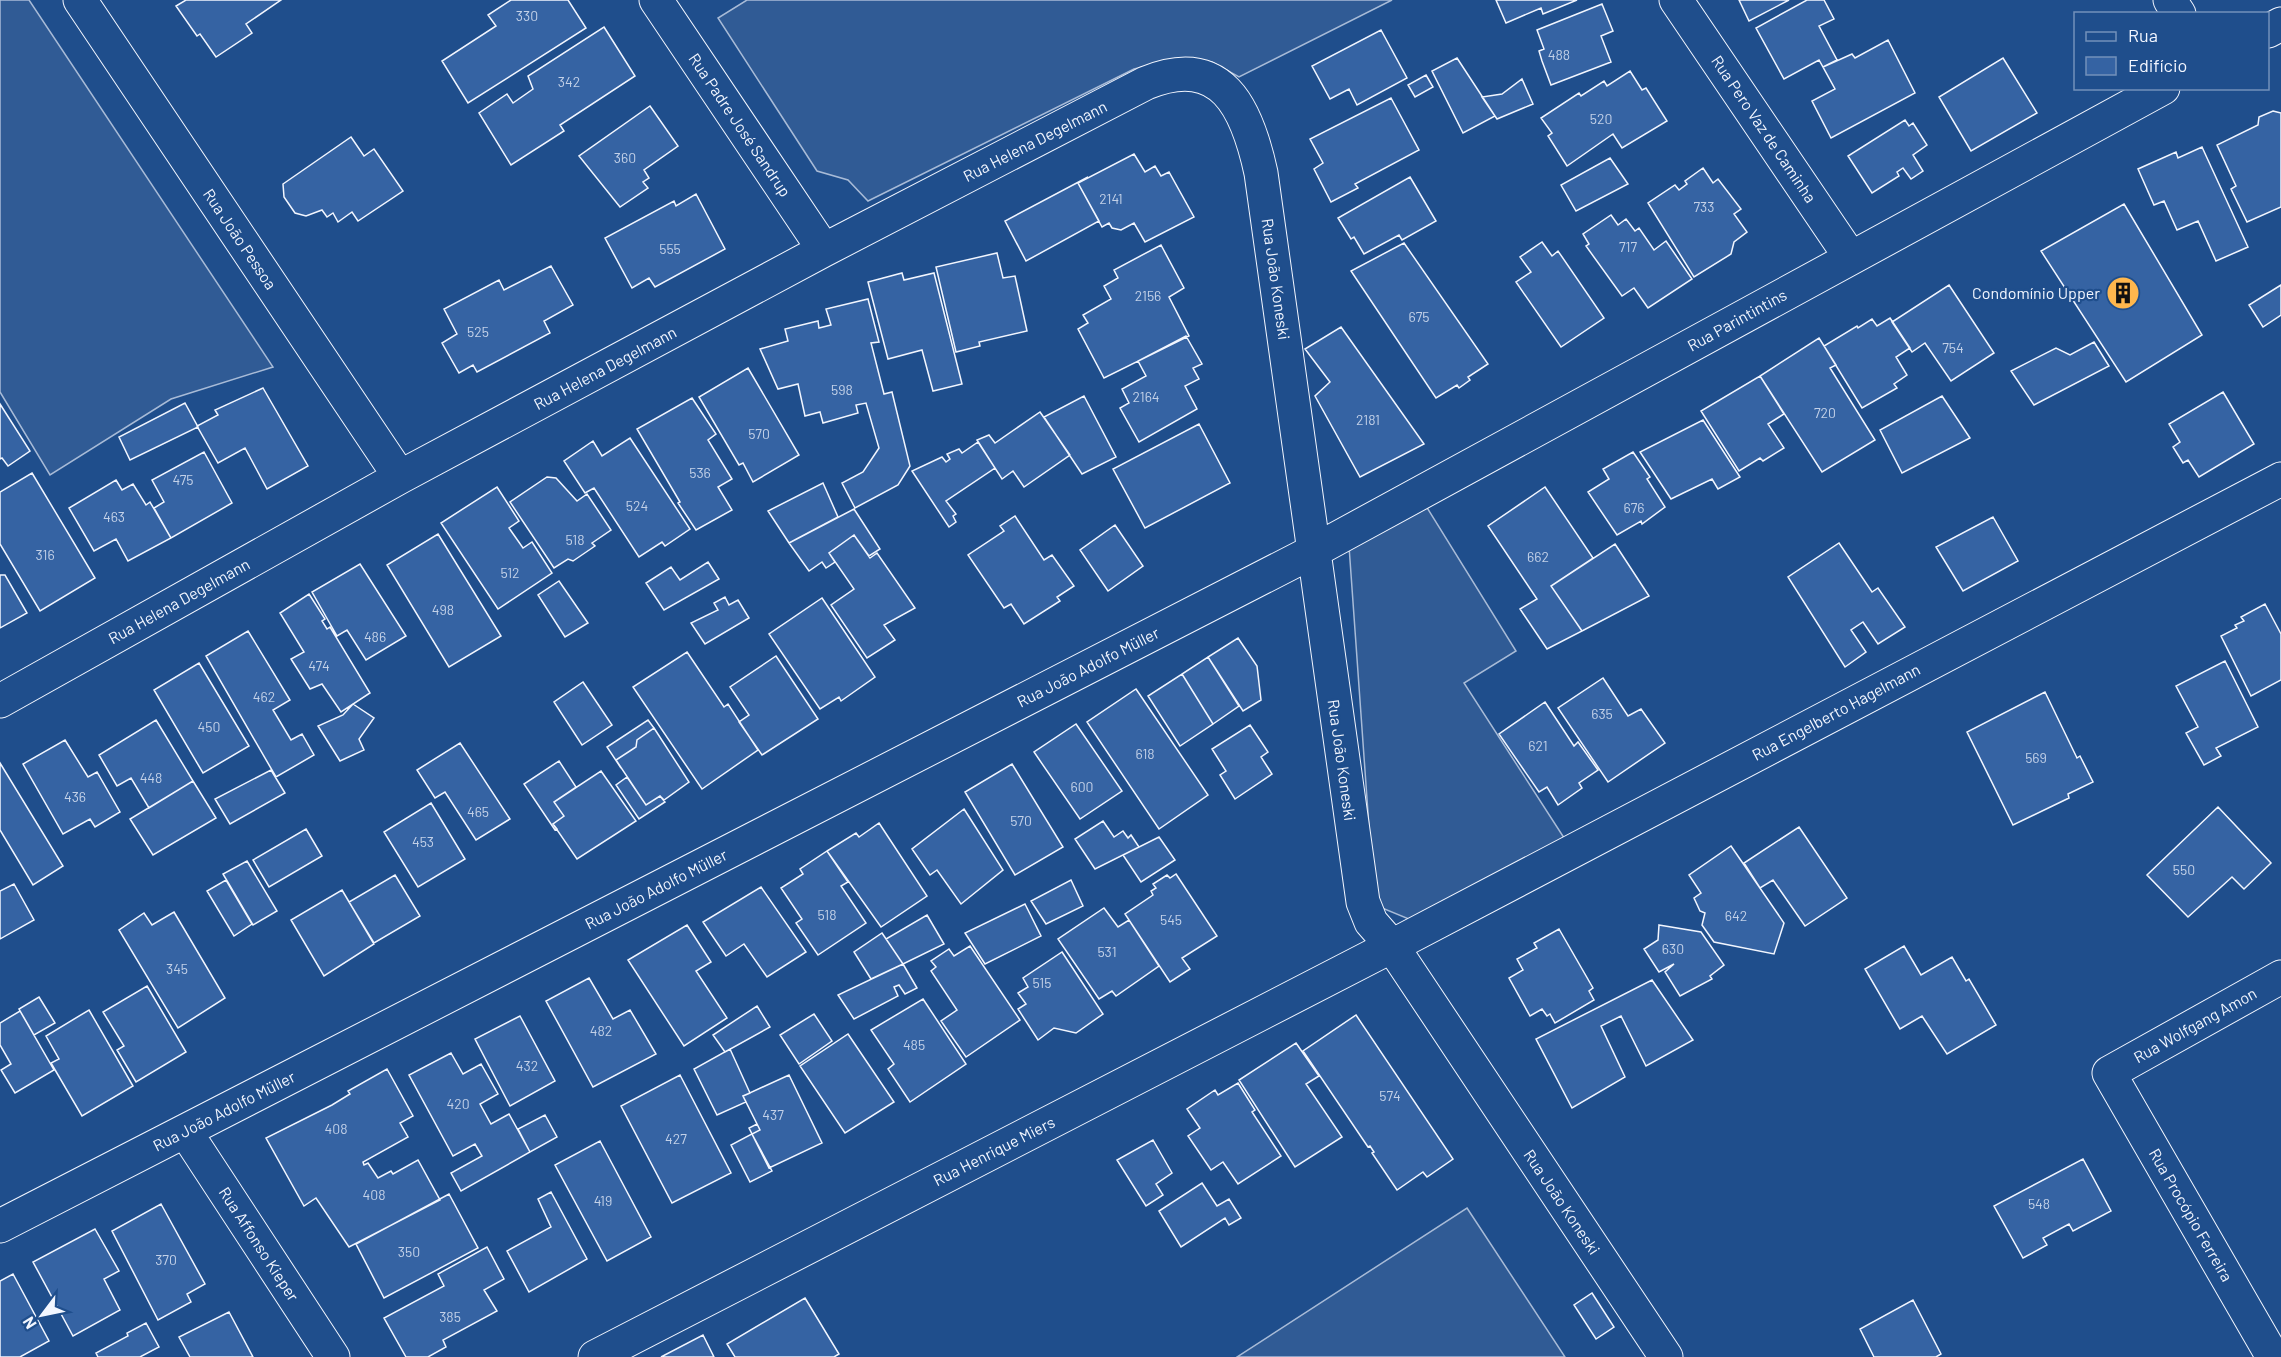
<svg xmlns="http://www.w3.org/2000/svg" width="2281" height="1357" font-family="Barlow,sans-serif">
<rect width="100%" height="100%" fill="#1f4e8c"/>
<path fill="#305b95" stroke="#a8bbd7" stroke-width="1.5" d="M0,0h29l244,367 -102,32 -121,76 -50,-83z
M747,0h645l-153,77 -27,-15 -30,-4 -48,11 -266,132 -20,-21 -31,-9 -99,-153z
M1426,506l90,145 -52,32 104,161 -152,78 -34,-14 -9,-25 -24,-337z
M1467,1208l98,149h-328z"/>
<path fill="#3563a3" stroke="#f2f6ff" stroke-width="1.5" d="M186,0h95l-35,24 6,9 -36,24 -16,-23 -3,2 -21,-30z
M511,0h57l18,28 -118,75 -26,-42 54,-35 -8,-11z
M1496,0h81l-34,14 -2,-6 -35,15z
M1739,0h50l-40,21z
M1807,0h17l10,19 -15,7 18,34 -14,7 -4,-7 -35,19 -28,-51z
M1602,4l11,27 -12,5 10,26 -60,23 -9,-24 -3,-10 5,-2 -7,-19z
M604,27l31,49 -75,49 4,6 -53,34 -32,-52 28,-19 6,9 20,-14 -5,-13z
M1381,30l26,48 -50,27 -8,-16 -19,10 -18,-33z
M1888,40l27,53 -84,45 -19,-37 23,-12 -12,-22 29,-13 3,4z
M1457,58l38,58 -32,17 -31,-62z
M2003,58l34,55 -66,38 -32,-54z
M1630,71l12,19 4,-2 21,33 -45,27 -9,-14 -46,32 -19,-30 4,-3 -11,-15 38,-25 2,3 23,-15 3,5z
M1426,75l7,12 -18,10 -7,-12z
M1522,79l11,25 -36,15 -15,-22 20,-3z
M1391,98l28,52 -64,34 3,4 -27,14 -17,-33 9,-6 -13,-24z
M650,106l28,40 -34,24 5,8 -6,4 5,6 -28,19 -41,-51z
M2273,111l8,2v94l-34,15 -16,-33 5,-3 -19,-41 41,-20 1,-8z
M1905,120l4,6 4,-3 14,22 -14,10 10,16 -12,8 -8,-11 -6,4 2,4 -27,17 -24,-37z
M351,137l13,19 10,-7 29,42 -45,30 -6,-9 -14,10 -5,-9 -6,4 -5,-7 -16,6 -11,-3 -11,-16 -1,-13z
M2202,147l46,100 -32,14 -18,-40 -21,9 -13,-29 -10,4 -16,-36 38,-17 2,6z
M1134,154l11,18 10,-6 6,10 8,-4 25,45 -49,25 -11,-19 -13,7 -9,-2 -3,-5 -7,4 -24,-44z
M1610,158l18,26 -52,27 -15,-26z
M1703,168l10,15 5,-4 23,30 -7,5 13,18 -13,10 -3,12 -37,23 -46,-74 27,-18 4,5 8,-6 -2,-3z
M1088,177l-10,6 21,38 -73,40 -21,-40z
M1410,177l26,44 -34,19 -3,-5 -35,19 -10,-17 -3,2 -13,-21z
M696,194l29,55 -70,38 -6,-9 -17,10 -27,-50 69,-37 2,5z
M2124,204l78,131 -76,47 -85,-131z
M1611,215l7,10 8,-6 9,12 4,-3 15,22 12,-9 26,38 -44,29 -14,-20 -12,8 -36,-50 3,-2 -6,-10z
M1542,242l10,14 6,-5 46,67 -43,29 -45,-65 15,-10 -11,-15z
M1404,243l84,121 -20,13 2,3 -11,8 -2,-3 -21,13 -85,-127z
M1161,245l23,43 -15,9 20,39 -85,42 -26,-49 10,-6 -5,-8 28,-16 -7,-13 14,-8 -4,-8z
M997,253l6,25 12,-2 12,55 -48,11 1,4 -24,6 -20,-85z
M551,266l22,39 -29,16 6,12 -73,39 -4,-7 -14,8 -17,-30 15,-9 -13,-25 55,-29 5,10z
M902,273l2,7 30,-7 28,111 -29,7 -11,-41 -34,9 -20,-77z
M1949,285l45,68 -43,28 -26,-38 -13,9 -20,-30z
M2281,285v30l-18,12 -14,-22z
M868,299l11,43 -8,1 13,51 8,-2 18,74 -12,19 -43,23 -13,-25 21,-11 16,-24 -13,-45 -10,2 2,8 -35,10 -3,-11 -15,4 -7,-32 -20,5 -18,-40 28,-8 -3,-12 33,-8 1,7 12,-3 -5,-16z
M1890,318l20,30 -14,9 11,18 -13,9 3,4 -35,20 -38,-62 33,-20 1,2 14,-9 5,7z
M1341,327l83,117 -64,33 -45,-81 15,-14 -25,-33z
M1186,336l16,28 -9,4 6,11 -14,7 12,23 -58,33 -19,-34 9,-5 -7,-14 24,-13 -8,-15z
M1819,338l17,27 -6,3 45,72 -53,32 -62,-96z
M2094,342l15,24 -75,39 -23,-34 45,-23 14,7z
M748,368l51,87 -46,27 -10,-19 -4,2 -40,-68z
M1760,376l24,38 -16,10 16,24 -21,13 -3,-3 -21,13 -38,-60z
M263,388l45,78 -41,23 -22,-41 -27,15 -21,-37 21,-11 -3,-5z
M2223,392l31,52 -55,33 -11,-17 -5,3 -10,-16 7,-5 -11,-18z
M1084,396l32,61 -34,17 -38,-57z
M1942,396l28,42 -68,35 -22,-43z
M692,398l24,36 -8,6 24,39 -14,8 14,23 -36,20 -18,-27 2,-1 -43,-73z
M185,403l13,24 -68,33 -11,-23z
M0,404l30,47 -22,15 -6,-8 -2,1z
M1040,412l30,43 -46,32 -11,-16 -11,8 -25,-39 12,-5 6,8z
M1703,420l37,57 -22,12 -6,-10 -41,20 -31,-47z
M1199,424l31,59 -85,45 -32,-59z
M630,438l60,91 -25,17 -3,-4 -23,15 -45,-69 -9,5 -21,-32 29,-20 9,15z
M978,442l17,26 -49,33 10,13 -3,2 3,6 -7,5 -37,-56 30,-14 4,5 4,-3 -3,-5 12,-5 3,4z
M204,452l28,51 -61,35 -17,-30 10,-6 -12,-22z
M1633,452l17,25 -3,2 18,28 -23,17 -1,-3 -24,14 -29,-43 21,-13 -6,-10z
M32,473l63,105 -55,33 -40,-67v-52z
M547,477l9,1 21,23 10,-7 24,36 -19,13 3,3 -22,15 -5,-2 -14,9 -44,-66z
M116,480l6,10 11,-6 13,21 4,-3 21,36 -43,23 -12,-22 -22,12 -25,-43z
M823,483l15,34 -49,26 -21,-32z
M497,487l22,34 -10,7 14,20 9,-6 20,31 -54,36 -57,-86z
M1545,487l48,71 -42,28 31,45 -35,18 -27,-40 17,-10 -49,-73z
M854,509l26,40 -11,7 -15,-21 -25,18 6,9 -9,6 -4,-6 -13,9 -20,-28z
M1015,516l29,44 8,-5 22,31 -17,11 3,4 -36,23 -13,-20 -7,4 -36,-53 36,-24 -4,-5z
M1993,517l25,44 -55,30 -27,-44z
M1115,525l28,41 -35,25 -28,-41z
M438,534l63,102 -52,31 -62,-102z
M854,535l16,23 7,-5 38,55 -31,17 11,15 -28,18 -36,-53 23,-16 -25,-36z
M1839,543l33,49 6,-4 27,39 -27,17 -15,-22 -12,8 15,22 -21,15 -57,-90z
M1615,544l34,52 -67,35 -31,-45z
M708,562l11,17 -55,31 -18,-27 25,-16 9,13z
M360,564l46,72 -40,24 -19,-30 -10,6 -25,-44z
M0,575h5l22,38 -27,15z
M559,581l29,42 -23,14 -27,-42z
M309,594l16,25 -3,2 5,8 3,-2 40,66 -29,19 -19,-28 -12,5 -19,-30 13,-7 -24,-39z
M725,597l4,8 9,-5 11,18 -44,26 -14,-21 27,-13 -4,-7z
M822,598l53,79 -34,24 -2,-4 -19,12 -51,-75z
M2265,604l16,30v46l-30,16 -30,-60 16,-8 -2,-3 9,-4 -3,-4z
M248,631l42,69 -17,10 18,30 11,-6 12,21 -38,22 -70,-121z
M1238,638l19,28 4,34 -18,11 -35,-54z
M687,652l37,55 4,-3 30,46 -56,39 -69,-102z
M776,656l42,63 -56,36 -23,-33 10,-7 -19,-28z
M1208,657l31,49 -26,18 -31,-50z
M2225,661l33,66 -42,21 5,8 -17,9 -18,-32 12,-6 -22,-41z
M199,663l50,83 -46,27 -49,-83z
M1182,674l31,50 -33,22 -32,-50z
M1603,678l25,38 13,-7 24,34 -57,39 -50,-74z
M583,682l29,43 -30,20 -28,-43z
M1136,689l72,106 -49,34 -72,-107z
M2045,692l32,66 3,-2 13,26 -25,12 1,4 -56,27 -46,-93z
M1545,702l29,44 4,-4 20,28 -19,13 3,5 -24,17 -11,-18 -8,5 -40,-58z
M353,704l21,14 -15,21 5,11 -24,11 -22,-35 25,-11z
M156,720l37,61 -44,27 -18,-30 -14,8 -18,-31z
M648,720l6,8 -17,12 -1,7 -20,13 5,8 -14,-21z
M1076,724l46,67 -42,28 -46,-67z
M1250,725l18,27 -7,5 11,17 -37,25 -15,-24 6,-4 -14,-22z
M654,728l35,54 -25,18 -4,-4 -14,9 -30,-45 20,-13 1,-7z
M65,740l23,37 9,-5 23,40 -25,15 -5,-8 -27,15 -40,-70z
M460,743l50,76 -34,21 -31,-48 -10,6 -18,-28z
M559,761l17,26 -22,15 10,14 -11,8 4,5 -2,1 -31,-46z
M0,763l63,103 -30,19 -33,-55z
M1012,764l51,83 -48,28 -50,-83z
M271,770l14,23 -55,31 -15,-25z
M601,771l35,50 -59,38 -24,-35 11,-8 -10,-14z
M627,777l19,28 14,-9 5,6 -26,17 -23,-34z
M193,781l23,37 -63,37 -23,-36z
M431,803l34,56 -47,28 -34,-55z
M2218,807l53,56 -27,26 -12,-12 -44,40 -41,-42z
M964,809l39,61 -42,34 -24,-34 -7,5 -18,-26z
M1103,821l11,16 9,-6 5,7 3,-3 8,12 -44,22 -20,-30z
M879,823l48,73 -46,31 -54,-76 29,-18 3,4z
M1799,827l48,71 -42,28 -32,-46 -13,8 -16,-25z
M306,829l16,27 -53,31 -16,-27z
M1159,837l16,23 -34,22 -18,-27z
M1731,846l53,77 -10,31 -60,-12 -12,-17 3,-12 -5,-2 -6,-13 7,-5 -12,-18z
M827,851l21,31 -7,4 25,37 -48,32 -22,-32 6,-4 -21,-31 22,-14 -3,-5z
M247,861l30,50 -24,14 -30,-51z
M1176,874l41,62 -35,22 8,11 -20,13 -45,-68 28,-19 -2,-4 5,-3 -3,-4 14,-9 3,3z
M395,875l25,41 -46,27 -25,-41z
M226,880l26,44 -18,12 -27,-45z
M1071,880l12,26 -37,18 -15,-23z
M14,884l20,36 -34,19v-48z
M761,887l45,65 -39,25 -23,-33 -18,12 -23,-34z
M342,890l32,54 -50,32 -33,-56z
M1025,904l16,32 -56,28 -20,-31z
M1104,908l14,19 11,-7 30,46 -43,30 -4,-5 -13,8 -41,-60z
M174,912l51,86 -47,30 -59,-98 25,-17 8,12z
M927,915l17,29 -41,20 -17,-25z
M687,925l24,37 -15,9 31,47 -43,28 -56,-86z
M1659,925l42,7 23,33 -14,11 2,3 -32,17 -15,-24 9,-8 -15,8 -15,-23 14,-9z
M1559,929l34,59 -4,3 5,9 -39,23 -5,-9 -3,2 -5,-7 -12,7 -21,-38 14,-8 -6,-11 20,-11 -3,-5z
M882,933l21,31 -32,15 -17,-27z
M970,946l50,74 -54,37 -25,-36 16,-11 -26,-39 5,-4 -5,-6 18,-12 5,7z
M1904,946l17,29 31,-18 14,24 3,-2 27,46 -49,29 -25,-38 -22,13 -35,-60z
M1062,952l41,62 -27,19 -22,-5 -16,12 -20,-31 8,-5 -8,-11 10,-6 -5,-9z
M903,964l14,24 -12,6 -6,-9 -5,2 4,9 -44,23 -16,-24z
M589,978l24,41 17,-9 26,44 -63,33 -47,-86z
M1652,980l41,60 -47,26 -25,-50 -20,10 24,51 -53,31 -36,-69z
M147,986l39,66 -50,30 -19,-32 7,-4 -21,-34z
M39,997l16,26 -21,12 -15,-26z
M923,999l43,65 -56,38 -22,-33 6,-5 -23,-34z
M757,1006l13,21 -45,25 -12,-17z
M89,1010l44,76 -51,30 -31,-53 8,-4 -13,-23z
M20,1011l34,59 -39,23 -14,-23 10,-6 -11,-19v-22z
M814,1014l18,27 -33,23 -19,-29z
M1356,1015l97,144 -26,18 -4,-5 -26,18 -25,-37 2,-1 -4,-6 -2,1 -65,-96z
M520,1016l35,65 -45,25 -35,-67z
M848,1034l46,68 -49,31 -45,-67z
M1296,1043l23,33 -13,8 36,53 -47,30 -56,-87z
M730,1049l20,44 -7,3 3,6 -29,13 -23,-46z
M451,1053l12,21 18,-10 17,30 -18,10 11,20 18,-10 21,38 -69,39 -10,-18 31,-17 -7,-12 -22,12 -44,-81z
M387,1069l26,47 -13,7 8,14 -45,25 1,3 4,-2 10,15 13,-7 2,3 25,-14 22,40 -91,47 -33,-49 -12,8 -38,-68 66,-33 18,-11 -2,-3z
M680,1075l51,98 -59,30 -51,-97z
M789,1075l33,68 -53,25 -17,-34 8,-4 -17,-34z
M1238,1083l17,27 -3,2 29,44 -43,28 -15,-22 -12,8 -23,-34 12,-8 -13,-19 28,-19 3,5z
M545,1115l12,22 -27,15 -12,-23z
M757,1124l3,6 -8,4 20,37 -22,11 -19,-37 21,-11 -3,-6z
M1153,1140l19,33 -16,11 7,11 -17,11 -29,-46z
M600,1141l51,96 -44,24 -52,-96z
M2083,1159l28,52 -38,20 -4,-7 -26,14 4,7 -24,13 -29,-52z
M1202,1183l15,23 12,-7 12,19 -12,7 -4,-7 -44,29 -22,-36z
M551,1192l36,67 -58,33 -22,-41 44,-24 -13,-28z
M449,1194l29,54 -94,50 -28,-54z
M161,1204l44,80 -18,10 4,8 -33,18 -46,-89z
M95,1229l24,42 -15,8 16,31 -47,26 -40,-74z
M487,1247l17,32 -20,11 13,21 -54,29 3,7 -18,10h-22l-22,-39 60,-32 -6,-12z
M13,1274l36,67 -29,16h-20v-76z
M1592,1293l22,34 -18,12 -22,-34z
M805,1298l34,56 -5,3h-99l-8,-13z
M1913,1300l28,54 -5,3h-62l-14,-28z
M229,1312l24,45h-63l-11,-20z
M146,1323l13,24 -19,10h-42l-2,-4 32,-17 -1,-3z
M703,1335l11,22h-53z"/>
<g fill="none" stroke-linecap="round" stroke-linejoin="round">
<g stroke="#f2f6ff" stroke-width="35">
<path id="minor" d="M80,0l320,477
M656,0l168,250
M1676,0l175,258
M2170,0l9,14
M2268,31l13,-7
M0,701l400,-224 424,-227 322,-167c76,-31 101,25 115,90l102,729 8,20 21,24 274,411
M185,1131l148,226
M0,1226l1312,-674 851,-464
M595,1357l797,-411 889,-467
M2273,1357l-164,-284 172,-96"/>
</g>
<use href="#minor" stroke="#1f4e8c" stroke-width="33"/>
</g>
<defs>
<g id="building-disc" transform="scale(1.725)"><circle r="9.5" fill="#ffb74d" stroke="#1f4e8c"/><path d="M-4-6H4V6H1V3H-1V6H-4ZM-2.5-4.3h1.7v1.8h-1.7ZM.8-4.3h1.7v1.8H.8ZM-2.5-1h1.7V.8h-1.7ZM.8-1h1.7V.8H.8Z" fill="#111"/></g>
</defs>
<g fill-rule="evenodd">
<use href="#building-disc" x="2123" y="293"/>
</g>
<g text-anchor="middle" stroke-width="4.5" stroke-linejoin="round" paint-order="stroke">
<g font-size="14" fill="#c3d1e8">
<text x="527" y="21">330</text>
<text x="1559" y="60">488</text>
<text x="569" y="87">342</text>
<text x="1601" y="124">520</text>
<text x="625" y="163">360</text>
<text x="1111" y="204">2141</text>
<text x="1704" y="212">733</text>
<text x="1628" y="252">717</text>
<text x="670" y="254">555</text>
<text x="1148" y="301">2156</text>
<text x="1419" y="322">675</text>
<text x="478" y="337">525</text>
<text x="1953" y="353">754</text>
<text x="842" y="395">598</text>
<text x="1146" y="402">2164</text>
<text x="1825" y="418">720</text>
<text x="1368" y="425">2181</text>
<text x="759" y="439">570</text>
<text x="700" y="478">536</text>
<text x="183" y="485">475</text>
<text x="637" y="511">524</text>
<text x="1634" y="513">676</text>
<text x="114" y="522">463</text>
<text x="575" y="545">518</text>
<text x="45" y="560">316</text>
<text x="1538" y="562">662</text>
<text x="510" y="578">512</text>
<text x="443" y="615">498</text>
<text x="375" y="642">486</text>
<text x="319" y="671">474</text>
<text x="264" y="702">462</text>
<text x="1602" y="719">635</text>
<text x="209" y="732">450</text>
<text x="1538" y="751">621</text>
<text x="1145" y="759">618</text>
<text x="2036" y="763">569</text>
<text x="151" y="783">448</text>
<text x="1082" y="792">600</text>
<text x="75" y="802">436</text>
<text x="478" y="817">465</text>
<text x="1021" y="826">570</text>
<text x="423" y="847">453</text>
<text x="2184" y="875">550</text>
<text x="827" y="920">518</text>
<text x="1736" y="921">642</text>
<text x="1171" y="925">545</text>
<text x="1673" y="954">630</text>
<text x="1107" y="957">531</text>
<text x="177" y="974">345</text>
<text x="1042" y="988">515</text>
<text x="601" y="1036">482</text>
<text x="914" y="1050">485</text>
<text x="527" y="1071">432</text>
<text x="1390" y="1101">574</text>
<text x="458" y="1109">420</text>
<text x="773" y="1120">437</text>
<text x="336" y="1134">408</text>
<text x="676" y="1144">427</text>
<text x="374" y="1200">408</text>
<text x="603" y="1206">419</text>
<text x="2039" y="1209">548</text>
<text x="409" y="1257">350</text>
<text x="166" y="1265">370</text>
<text x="450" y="1322">385</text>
</g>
<g font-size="16" fill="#f2f6ff" stroke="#1f4e8c">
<text transform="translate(740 125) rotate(56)" y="6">Rua Padre José Sandrup</text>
<text transform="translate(1764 129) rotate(56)" y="6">Rua Pero Vaz de Caminha</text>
<text transform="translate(1035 141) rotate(-27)" y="6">Rua Helena Degelmann</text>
<text transform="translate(240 239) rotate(56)" y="6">Rua João Pessoa</text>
<text transform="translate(1276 279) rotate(82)" y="6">Rua João Koneski</text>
<text transform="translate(1737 320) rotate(-29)" y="6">Rua Parintintins</text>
<text transform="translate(605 368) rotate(-28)" y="6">Rua Helena Degelmann</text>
<text transform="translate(179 601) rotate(-29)" y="6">Rua Helena Degelmann</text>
<text transform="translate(1088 667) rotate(-27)" y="6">Rua João Adolfo Müller</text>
<text transform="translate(1836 712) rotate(-28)" y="6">Rua Engelberto Hagelmann</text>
<text transform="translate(1342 760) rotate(82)" y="6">Rua João Koneski</text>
<text transform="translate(656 889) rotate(-27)" y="6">Rua João Adolfo Müller</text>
<text transform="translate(2195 1025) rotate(-29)" y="6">Rua Wolfgang Amon</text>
<text transform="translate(224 1111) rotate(-27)" y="6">Rua João Adolfo Müller</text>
<text transform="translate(994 1151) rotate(-27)" y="6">Rua Henrique Miers</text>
<text transform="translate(1562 1202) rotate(56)" y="6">Rua João Koneski</text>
<text transform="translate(2191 1215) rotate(60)" y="6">Rua Procópio Ferreira</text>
<text transform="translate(259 1244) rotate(57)" y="6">Rua Affonso Kieper</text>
</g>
<g font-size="16" fill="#f2f6ff" stroke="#1f4e8c" text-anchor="end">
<text x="2100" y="299">Condomínio Upper</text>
</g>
</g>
<rect x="2074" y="12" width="195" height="78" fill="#1f4e8c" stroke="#7391ba" stroke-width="1.5"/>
<rect x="2086" y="32" width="30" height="9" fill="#1f4e8c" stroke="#7391ba" stroke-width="1.5"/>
<text x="2128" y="42" font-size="18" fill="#f2f6ff">Rua</text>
<rect x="2086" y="57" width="30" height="18" fill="#3563a3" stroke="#7391ba" stroke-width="1.5"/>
<text x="2128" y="72" font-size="18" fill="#f2f6ff">Edifício</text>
<g transform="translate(42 1315) rotate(238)" stroke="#1f4e8c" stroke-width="4.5" paint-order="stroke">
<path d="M0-4.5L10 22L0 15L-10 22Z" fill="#f2f6ff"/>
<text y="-9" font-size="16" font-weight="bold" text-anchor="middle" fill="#f2f6ff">N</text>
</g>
</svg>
